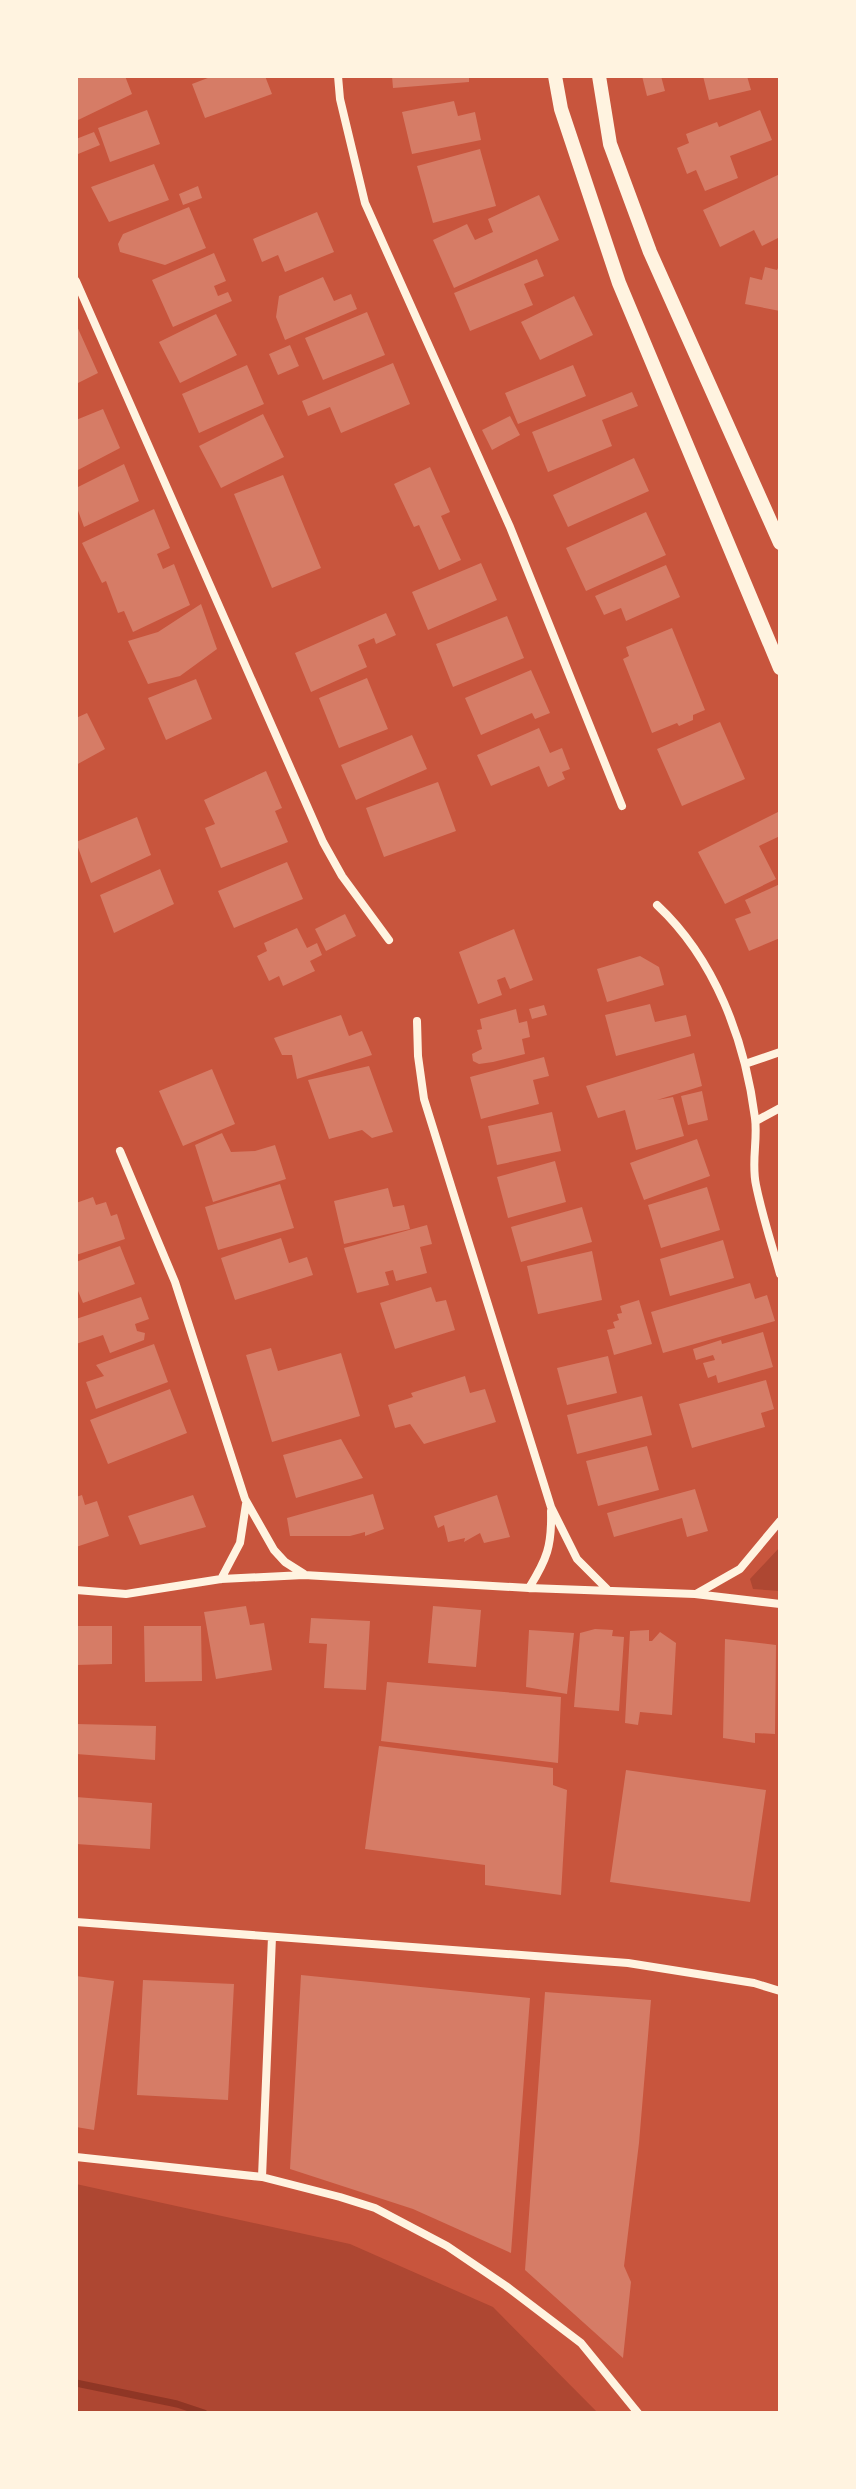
<svg xmlns="http://www.w3.org/2000/svg" width="856" height="2489" font-family="'Zilla Slab',serif">
<rect width="100%" height="100%" fill="#c8553d"/>
<path fill="#ae4732" d="M780,1547v44l-27,-2 -3,-10z
M76,2184l274,60 143,63 105,106h-522z"/>
<g fill="none" stroke-linecap="round" stroke-linejoin="round">
<path stroke="#8f3625" stroke-width="7" d="M76,2383l101,21 27,9"/>
</g>
<path fill="#d67c66" d="M76,76h49l7,18 -56,27z
M213,76h52l7,18 -67,24 -13,-34z
M392,76h77v6l-76,6z
M642,76h19l4,15 -18,5z
M703,76h44l4,14 -42,10z
M454,101l4,15 17,-4 6,28 -69,14 -10,-42z
M147,110l13,34 -50,18 -12,-34z
M760,110l12,30 -42,16 8,22 -33,13 -9,-21 -9,4 -10,-26 12,-5 -3,-9 31,-12 2,5z
M94,132l6,13 -22,9 -2,-15z
M480,149l16,57 -63,17 -16,-57z
M154,164l15,36 -60,22 -18,-35z
M780,174v63l-18,9 -8,-16 -34,17 -17,-37z
M198,186l4,12 -19,7 -4,-11z
M539,195l20,45 -105,48 -21,-48 34,-16 8,16 18,-8 -5,-13z
M189,207l17,41 -41,17 -45,-13 -2,-8 5,-10z
M317,212l17,40 -49,20 -7,-17 -16,7 -9,-23z
M214,253l12,28 -12,5 4,10 10,-4 4,9 -59,26 -21,-47z
M537,259l7,17 -20,8 9,21 -63,26 -16,-38z
M780,264v47l-35,-7 5,-27 12,3 3,-13 12,3z
M323,277l11,24 17,-7 6,15 -72,31 -9,-23 3,-21z
M574,296l19,39 -53,25 -19,-38z
M367,312l18,43 -62,25 -18,-42z
M216,314l21,41 -57,28 -21,-41z
M76,324l22,49 -22,11z
M290,345l9,21 -21,9 -9,-21z
M393,363l17,41 -69,29 -11,-26 -22,9 -6,-15z
M247,365l17,39 -65,29 -17,-39z
M573,365l13,31 -68,28 -13,-31z
M632,392l6,14 -36,14 10,26 -64,26 -16,-40z
M103,409l17,39 -44,23v-51z
M263,414l21,43 -63,31 -22,-42z
M510,416l10,19 -28,15 -10,-20z
M634,458l15,33 -81,36 -15,-32z
M124,464l15,37 -55,26 -8,-22v-17z
M430,467l20,45 -9,4 20,44 -22,10 -20,-45 -5,2 -20,-43z
M283,475l38,93 -49,20 -38,-94z
M154,509l16,39 -13,6 6,15 11,-5 16,41 -57,27 -9,-21 -6,2 -12,-32 -4,2 -20,-40z
M646,512l20,43 -80,36 -20,-43z
M481,563l16,37 -69,30 -16,-38z
M666,565l14,32 -54,24 -5,-13 -17,7 -9,-19z
M201,604l16,45 -37,27 -32,8 -20,-43 30,-9z
M386,613l10,22 -20,9 -2,-6 -16,7 9,22 -56,25 -16,-39z
M507,616l17,42 -71,29 -17,-43z
M672,628l33,82 -12,5v5l-14,6 -2,-3 -25,10 -29,-74 6,-3 -3,-9z
M531,670l19,43 -15,6 -3,-6 -51,22 -16,-37z
M367,678l21,51 -49,19 -20,-50z
M196,679l16,40 -46,21 -18,-42z
M87,713l18,36 -29,16v-47z
M720,722l25,57 -63,27 -25,-57z
M539,728l11,25 12,-5 8,21 -8,3 3,7 -17,8 -9,-21 -48,20 -14,-31z
M412,735l15,34 -71,31 -15,-35z
M266,771l16,37 -7,3 13,31 -67,26 -16,-40 10,-4 -11,-24z
M438,782l18,49 -72,26 -18,-49z
M780,811v25l-21,10 17,33 -51,25 -27,-52z
M137,817l14,38 -60,28 -15,-41z
M287,862l16,37 -69,29 -16,-37z
M160,869l14,35 -60,29 -14,-38z
M780,884v54l-31,13 -14,-32 16,-6 -6,-13z
M345,914l11,22 -30,15 -11,-22z
M297,928l10,20 10,-5 5,12 -12,6 5,10 -32,15 -4,-10 -10,5 -12,-25 10,-5 -3,-8z
M514,929l19,51 -23,9 -5,-12 -8,3 5,15 -24,9 -19,-52z
M640,956l19,11 5,18 -57,17 -10,-33z
M650,1004l5,18 31,-7 5,21 -75,20 -11,-41z
M544,1005l3,10 -15,4 -3,-10z
M516,1009l3,14 8,-2 3,16 -8,2 3,15 -32,8 -14,2 -6,-3 -1,-7 10,-5 -5,-19 5,-1 -2,-10z
M341,1015l8,21 13,-5 10,24 -75,24 -5,-24h-10l-8,-17z
M694,1053l8,33 -45,14 16,-3 11,39 -48,14 -11,-40 -27,8 -12,-32z
M544,1057l5,19 -16,4 6,24 -58,15 -11,-42z
M369,1066l24,66 -21,6 -10,-8 -33,9 -21,-59z
M212,1069l23,55 -52,22 -24,-55z
M702,1091l6,29 -20,5 -7,-29z
M552,1112l9,39 -64,14 -9,-39z
M222,1133l9,19 24,-1 20,-6 11,34 -73,23 -18,-57z
M697,1139l13,37 -66,24 -14,-37z
M555,1161l11,41 -58,16 -11,-41z
M280,1184l14,44 -76,22 -13,-43z
M707,1187l13,43 -59,18 -13,-43z
M388,1188l5,19 11,-2 6,24 -66,15 -10,-43z
M93,1197l3,8 10,-3 5,14 6,-2 8,25 -49,16v-52z
M582,1207l10,35 -71,20 -10,-35z
M427,1225l5,19 -12,3 7,26 -31,8 -3,-11 -8,2 4,13 -32,8 -13,-45z
M281,1238l8,25 18,-6 6,18 -78,25 -14,-42z
M723,1240l11,38 -64,18 -10,-37z
M120,1246l15,38 -52,19 -7,-17v-24z
M592,1251l10,49 -64,14 -11,-48z
M750,1283l5,16 12,-4 8,26 -112,32 -12,-41z
M431,1287l5,15 10,-2 9,30 -60,19 -15,-46z
M141,1297l8,22 -14,5 2,7 8,2 -1,7 -34,13 -7,-18 -27,9v-25z
M639,1300l13,44 -38,11 -7,-25 8,-2 -2,-6 6,-2 -2,-6 5,-1 -2,-7z
M763,1332l10,35 -55,16 -2,-8 -8,3 -5,-15 12,-3 -2,-5 -17,5 -3,-11 28,-9 1,4z
M154,1344l14,38 -72,27 -10,-27 18,-6 -8,-11z
M271,1348l7,23 63,-18 19,63 -88,26 -26,-87z
M608,1356l9,37 -50,12 -10,-37z
M465,1376l5,17 15,-4 11,33 -72,22 -14,-20 -15,4 -7,-23 25,-8 -2,-4z
M766,1380l8,29 -13,4 4,14 -73,21 -13,-44z
M170,1389l17,44 -79,31 -18,-44z
M642,1396l10,39 -75,19 -10,-39z
M341,1439l22,39 -67,20 -13,-43z
M647,1446l12,44 -61,16 -12,-45z
M695,1489l13,42 -21,6 -5,-19 -68,19 -7,-24z
M373,1494l11,35 -19,7v-4l-15,4h-60l-3,-18z
M82,1495l3,10 12,-4 12,35 -33,11v-50z
M193,1495l13,32 -66,18 -12,-29z
M497,1495l13,42 -26,6 -4,-10 -16,9 1,-4 -17,4 -4,-17 -6,3 -4,-12z
M246,1606l4,19 14,-2 8,47 -56,9 -12,-67z
M433,1606l48,4 -5,57 -48,-4z
M311,1618l59,3 -4,69 -42,-2 3,-44 -18,-1z
M76,1626h36v38l-36,1z
M144,1626h57l1,55 -57,1z
M595,1629l18,1 -1,6 12,1 -5,74 -45,-4 6,-74z
M529,1630l45,3 -7,61 -41,-7z
M649,1630v11h3l8,-9 16,11 -4,72 -32,-3 -2,13 -13,-2 5,-92z
M725,1639l51,6 -1,89 -20,-1v10l-32,-5z
M387,1682l174,15 -3,66 -177,-22z
M76,1724l80,2 -1,34 -79,-6z
M379,1746l174,22v17l14,5 -6,105 -76,-10v-20l-120,-16z
M626,1770l140,20 -16,112 -140,-20z
M76,1797l76,6 -2,46 -74,-5z
M301,1975l229,23 -19,255 -98,-44 -123,-40z
M76,1976l38,5 -20,149 -18,-3z
M143,1980l91,4 -6,116 -91,-5z
M545,1992l106,8 -12,143 -15,123 7,16 -8,76 -98,-88z"/>
<g fill="none" stroke-linecap="round" stroke-linejoin="round">
<path stroke="#fff3e0" stroke-width="8" d="M338,76l2,23 25,104 145,324 112,279
M76,281l247,561 19,34 47,64
M657,905c58,54 88,135 98,213 3,22 -4,44 1,67 6,30 16,60 24,89
M417,1021l1,35 6,43 127,408 26,52 30,30
M745,1064l35,-12
M756,1121l24,-13
M120,1151l55,131 70,217 29,51 11,12 19,12
M221,1579l19,-36 6,-39
M529,1588c18,-29 23,-42 22,-77
M76,1590l50,4 95,-15 83,-4 225,13 166,6 85,10
M696,1594l44,-25 40,-48
M76,1922l552,41 126,20 26,8
M76,2157l186,20 78,20 35,11 72,38 59,40 75,57 57,70
M262,2177l10,-240"/>
<path stroke="#fff3e0" stroke-width="14" d="M555,76l6,33 58,174 161,385
M599,76l11,68 40,108 130,291"/>
</g>
<rect width="856" height="2489" fill="none" stroke="#fff3e0" stroke-width="156"/>
</svg>
